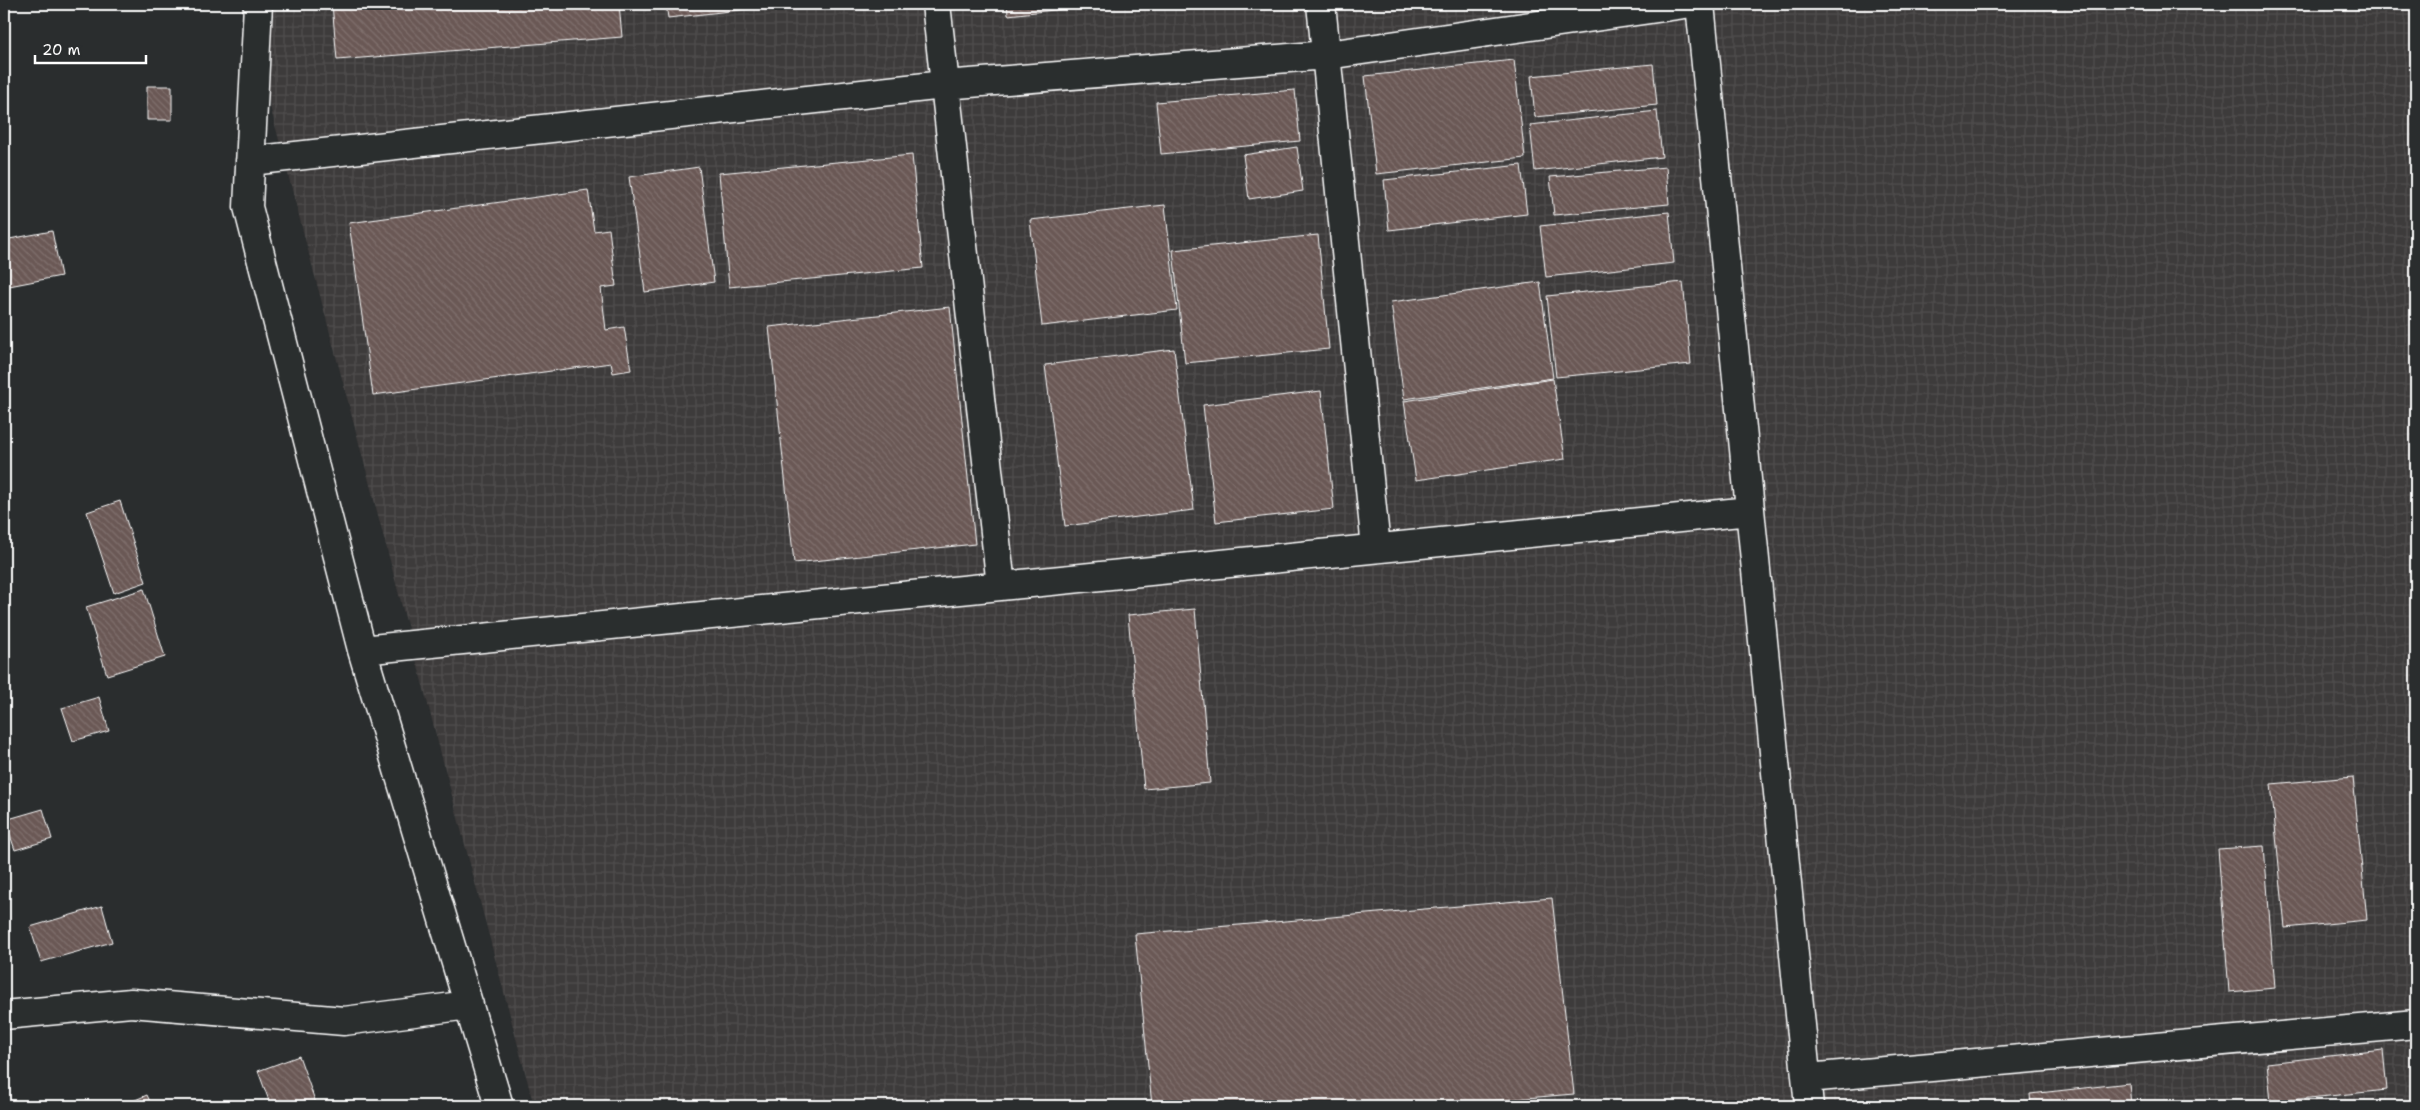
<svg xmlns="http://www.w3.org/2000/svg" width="2420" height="1110" font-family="'Shantell Sans',sans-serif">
<defs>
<pattern id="industrial-grid" width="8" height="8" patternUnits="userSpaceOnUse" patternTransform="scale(1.25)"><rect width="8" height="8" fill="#3d3a3a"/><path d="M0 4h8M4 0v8" fill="none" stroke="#504e4e"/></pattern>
<pattern id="building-back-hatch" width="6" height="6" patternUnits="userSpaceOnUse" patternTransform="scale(1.25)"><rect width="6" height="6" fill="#6a5855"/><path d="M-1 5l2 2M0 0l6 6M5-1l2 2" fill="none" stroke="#80716e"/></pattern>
</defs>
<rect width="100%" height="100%" fill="#2a2d2e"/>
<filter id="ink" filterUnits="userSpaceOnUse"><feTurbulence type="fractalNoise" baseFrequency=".02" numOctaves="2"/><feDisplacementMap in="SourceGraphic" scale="10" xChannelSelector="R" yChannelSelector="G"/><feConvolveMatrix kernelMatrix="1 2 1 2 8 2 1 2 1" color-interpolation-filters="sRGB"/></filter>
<g filter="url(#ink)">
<path fill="url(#industrial-grid)" d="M271,4h2145v1102h-1882l-269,-1019z"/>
<path fill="url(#building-back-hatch)" stroke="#fff" d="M332,4h287l3,33 -285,23z
M666,4h126l-124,14z
M1007,4h102l-101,11z
M1514,60l11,98 -149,16 -11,-98z
M1653,64l4,41 -122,12 -4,-41z
M147,86h25v34h-25z
M1295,90l5,51 -139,13 -5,-52z
M1657,111l5,46 -127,14 -5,-46z
M1297,147l6,44 -54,8 -6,-44z
M912,155l11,113 -194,19 -10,-114z
M1521,165l6,49 -138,16 -5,-50z
M699,167l15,115 -69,10 -16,-115z
M1666,167l3,37 -115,11 -4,-38z
M588,190l6,41 15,-2 7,57 -15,2 5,42 18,-3 7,43 -18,3 -2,-10 -238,32 -24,-172z
M1165,205l12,105 -135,16 -12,-106z
M1669,212l5,51 -128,14 -6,-51z
M52,231l9,45 -57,11v-47z
M1318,235l11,114 -144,14 -12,-113z
M1540,282l13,96 -149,21 -13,-97z
M1683,282l8,82 -135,13 -9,-81z
M950,307l25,237 -181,19 -25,-236z
M1174,349l20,161 -129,16 -20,-161z
M1553,379l12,80 -149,21 -12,-79z
M1321,391l13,118 -118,13 -13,-117z
M120,501l26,81 -32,11 -27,-81z
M144,589l21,68 -58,18 -21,-68z
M1195,609l15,174 -66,6 -16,-174z
M99,697l10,34 -36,10 -11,-33z
M2353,777l14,143 -82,8 -14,-144z
M43,809l9,30 -37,11 -10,-30z
M2264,846l11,142 -46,4 -11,-143z
M1552,898l22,196 -143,12h-279l-17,-172z
M102,906l10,36 -71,20 -11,-35z
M2383,1050l4,40 -116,12 -4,-39z
M299,1056l18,50h-46l-13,-35z
M2129,1083l2,23h-100l-1,-12z
M147,1095l5,11h-31z"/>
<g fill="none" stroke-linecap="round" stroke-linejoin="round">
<g stroke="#fff" stroke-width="31">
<path id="minor" d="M258,4l-10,203 114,443 137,456
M936,4l65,582
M1321,4l55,544
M1700,4l109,1102
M250,161l694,-76 383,-30 358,-51
M362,650l1388,-139
M4,1015l127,-12 213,18 125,-16
M1807,1078l609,-54"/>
</g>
<use href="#minor" stroke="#2a2d2e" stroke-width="28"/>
</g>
</g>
<rect width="2420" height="1110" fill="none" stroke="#2a2d2e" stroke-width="20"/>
<rect x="10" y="10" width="2400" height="1090" fill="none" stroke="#fff" stroke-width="2" filter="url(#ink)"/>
<path d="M35 55v8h111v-8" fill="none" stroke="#ffffff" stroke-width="2.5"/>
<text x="42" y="55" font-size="15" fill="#ffffff" stroke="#2a2d2e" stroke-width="4" paint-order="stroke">20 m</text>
</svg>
